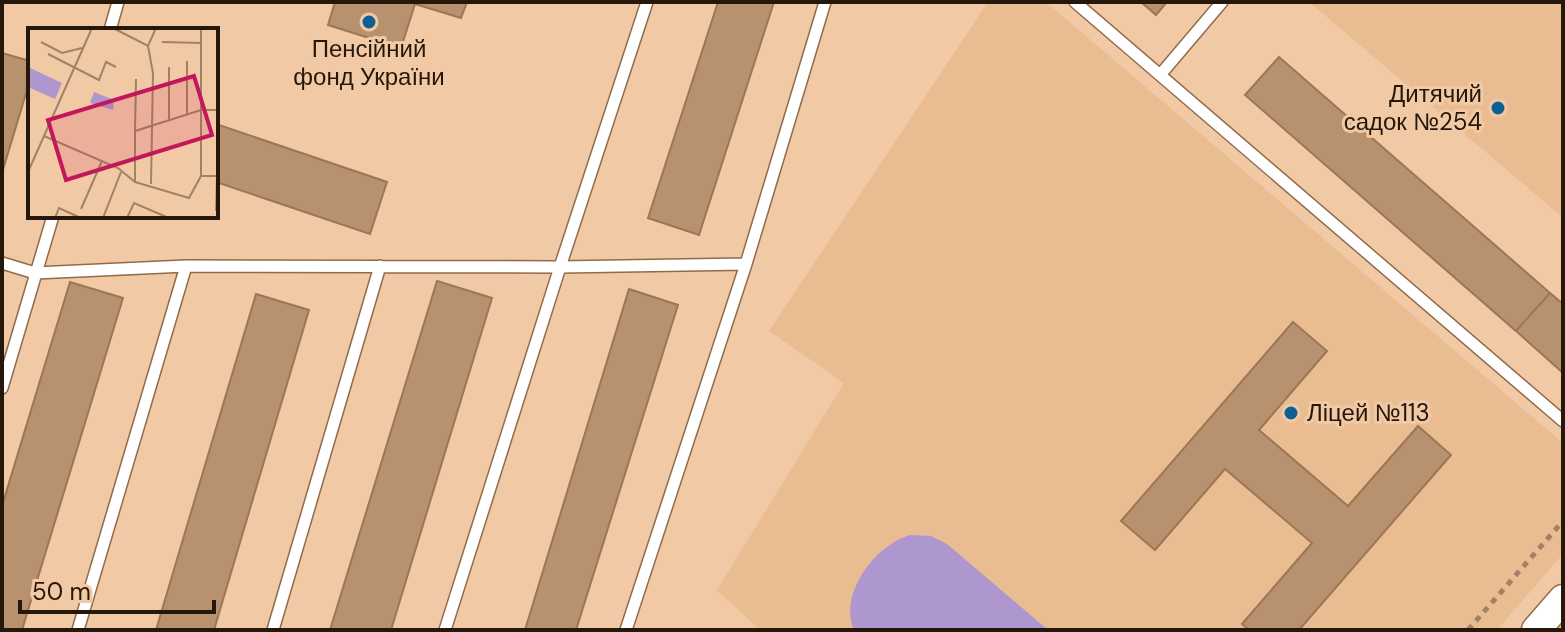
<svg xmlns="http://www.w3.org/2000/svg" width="1565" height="632" font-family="'DM Sans',sans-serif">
<rect width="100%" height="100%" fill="#f2c9a5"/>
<path fill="#eabc92" d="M988,2h58l517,441v111l-66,76h-737l-43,-40 127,-207 -75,-52z
M1309,2h254v211l-2,3z"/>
<path fill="#ae96ce" d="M910,535l21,1 16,8 101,86h-194c-16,-36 21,-85 56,-95z"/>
<path fill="#b8916f" stroke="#9c7755" stroke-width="2" d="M335,2h132l-6,16 -46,-14 -14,44 -73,-23z
M718,2h56l-75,233 -51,-17z
M1141,2h26l-11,13z
M2,53l28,8v19l-28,93z
M1279,57l271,236 -34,38 -271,-236z
M216,124l171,58 -17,52 -154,-52z
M437,281l55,17 -101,332h-61z
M70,282l53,16 -101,332h-20v-124z
M629,289l49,16 -102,325h-51z
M1550,293l13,11v69l-47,-42z
M256,294l53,16 -95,320h-58z
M1293,322l34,29 -68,79 89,76 70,-80 33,29 -152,175h-50l-7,-6 70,-81 -87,-74 -70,81 -34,-29z"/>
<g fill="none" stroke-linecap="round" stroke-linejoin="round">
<g stroke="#906b4a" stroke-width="14">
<path id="service" d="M1075,2l488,419
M110,30l8,-28
M1160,75l62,-73
M2,263l33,10 151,-7 374,1 186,-3 -120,366
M746,264l79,-262
M2,388l51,-172
M78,630l108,-364
M273,630l107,-364
M445,630l115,-363 87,-265"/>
</g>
<g stroke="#906b4a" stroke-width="31">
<path id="tertiary" d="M1536,630l27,-31"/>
</g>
<path stroke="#a08267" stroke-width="5" stroke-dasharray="6 6" stroke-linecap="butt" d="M1468,630l95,-109"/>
<use href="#service" stroke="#fff" stroke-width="11"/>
<use href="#tertiary" stroke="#fff" stroke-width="28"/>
</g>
<g fill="#0f6092" stroke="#f2c9a5" stroke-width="3">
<circle cx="369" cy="22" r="8"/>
<circle cx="1498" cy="108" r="8"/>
<circle cx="1291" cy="413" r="8"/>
</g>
<g text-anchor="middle" stroke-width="6" stroke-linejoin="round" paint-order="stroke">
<g font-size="24" fill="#251709" stroke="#f2c9a5">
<text x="369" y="57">Пенсійний<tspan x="369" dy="28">фонд України</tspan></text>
<text x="1482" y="102" text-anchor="end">Дитячий<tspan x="1482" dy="28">садок №254</tspan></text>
<text x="1307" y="421" text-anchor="start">Ліцей №113</text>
</g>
</g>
<g transform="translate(28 28)">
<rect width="190" height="190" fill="#f2c9a5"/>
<path d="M0,39l34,16 -7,16 -27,-12zM66,64l20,8 -1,10 -23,-7z" fill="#ae96ce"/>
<path fill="none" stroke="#a08267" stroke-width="2" d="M85,0l35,18 8,-18M13,14l21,11 20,-5M134,14l39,1M120,18l5,27 -2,111M20,26l51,26 7,-18 10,5M159,33v53M141,39v54M108,51l-1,52 66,-21h17M107,103v51l54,16 12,-22v-147h17M16,108l74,32 17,14M0,144l64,-144M173,148h16l-1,35M53,181l21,-48M27,190l4,-10 22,10M75,190l18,-46M99,190l7,-15 35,15"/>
<path fill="#c2185b" fill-opacity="0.15" stroke="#c2185b" stroke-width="4" d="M166,48l18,59 -146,45 -18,-60z"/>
<rect width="190" height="190" fill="none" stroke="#251709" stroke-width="4"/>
</g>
<rect width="1565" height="632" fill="none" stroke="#251709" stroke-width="8"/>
<path d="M20 600v12h194v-12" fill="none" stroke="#251709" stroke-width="4"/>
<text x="32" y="600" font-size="24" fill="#251709" stroke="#f2c9a5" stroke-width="6" paint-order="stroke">50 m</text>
</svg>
